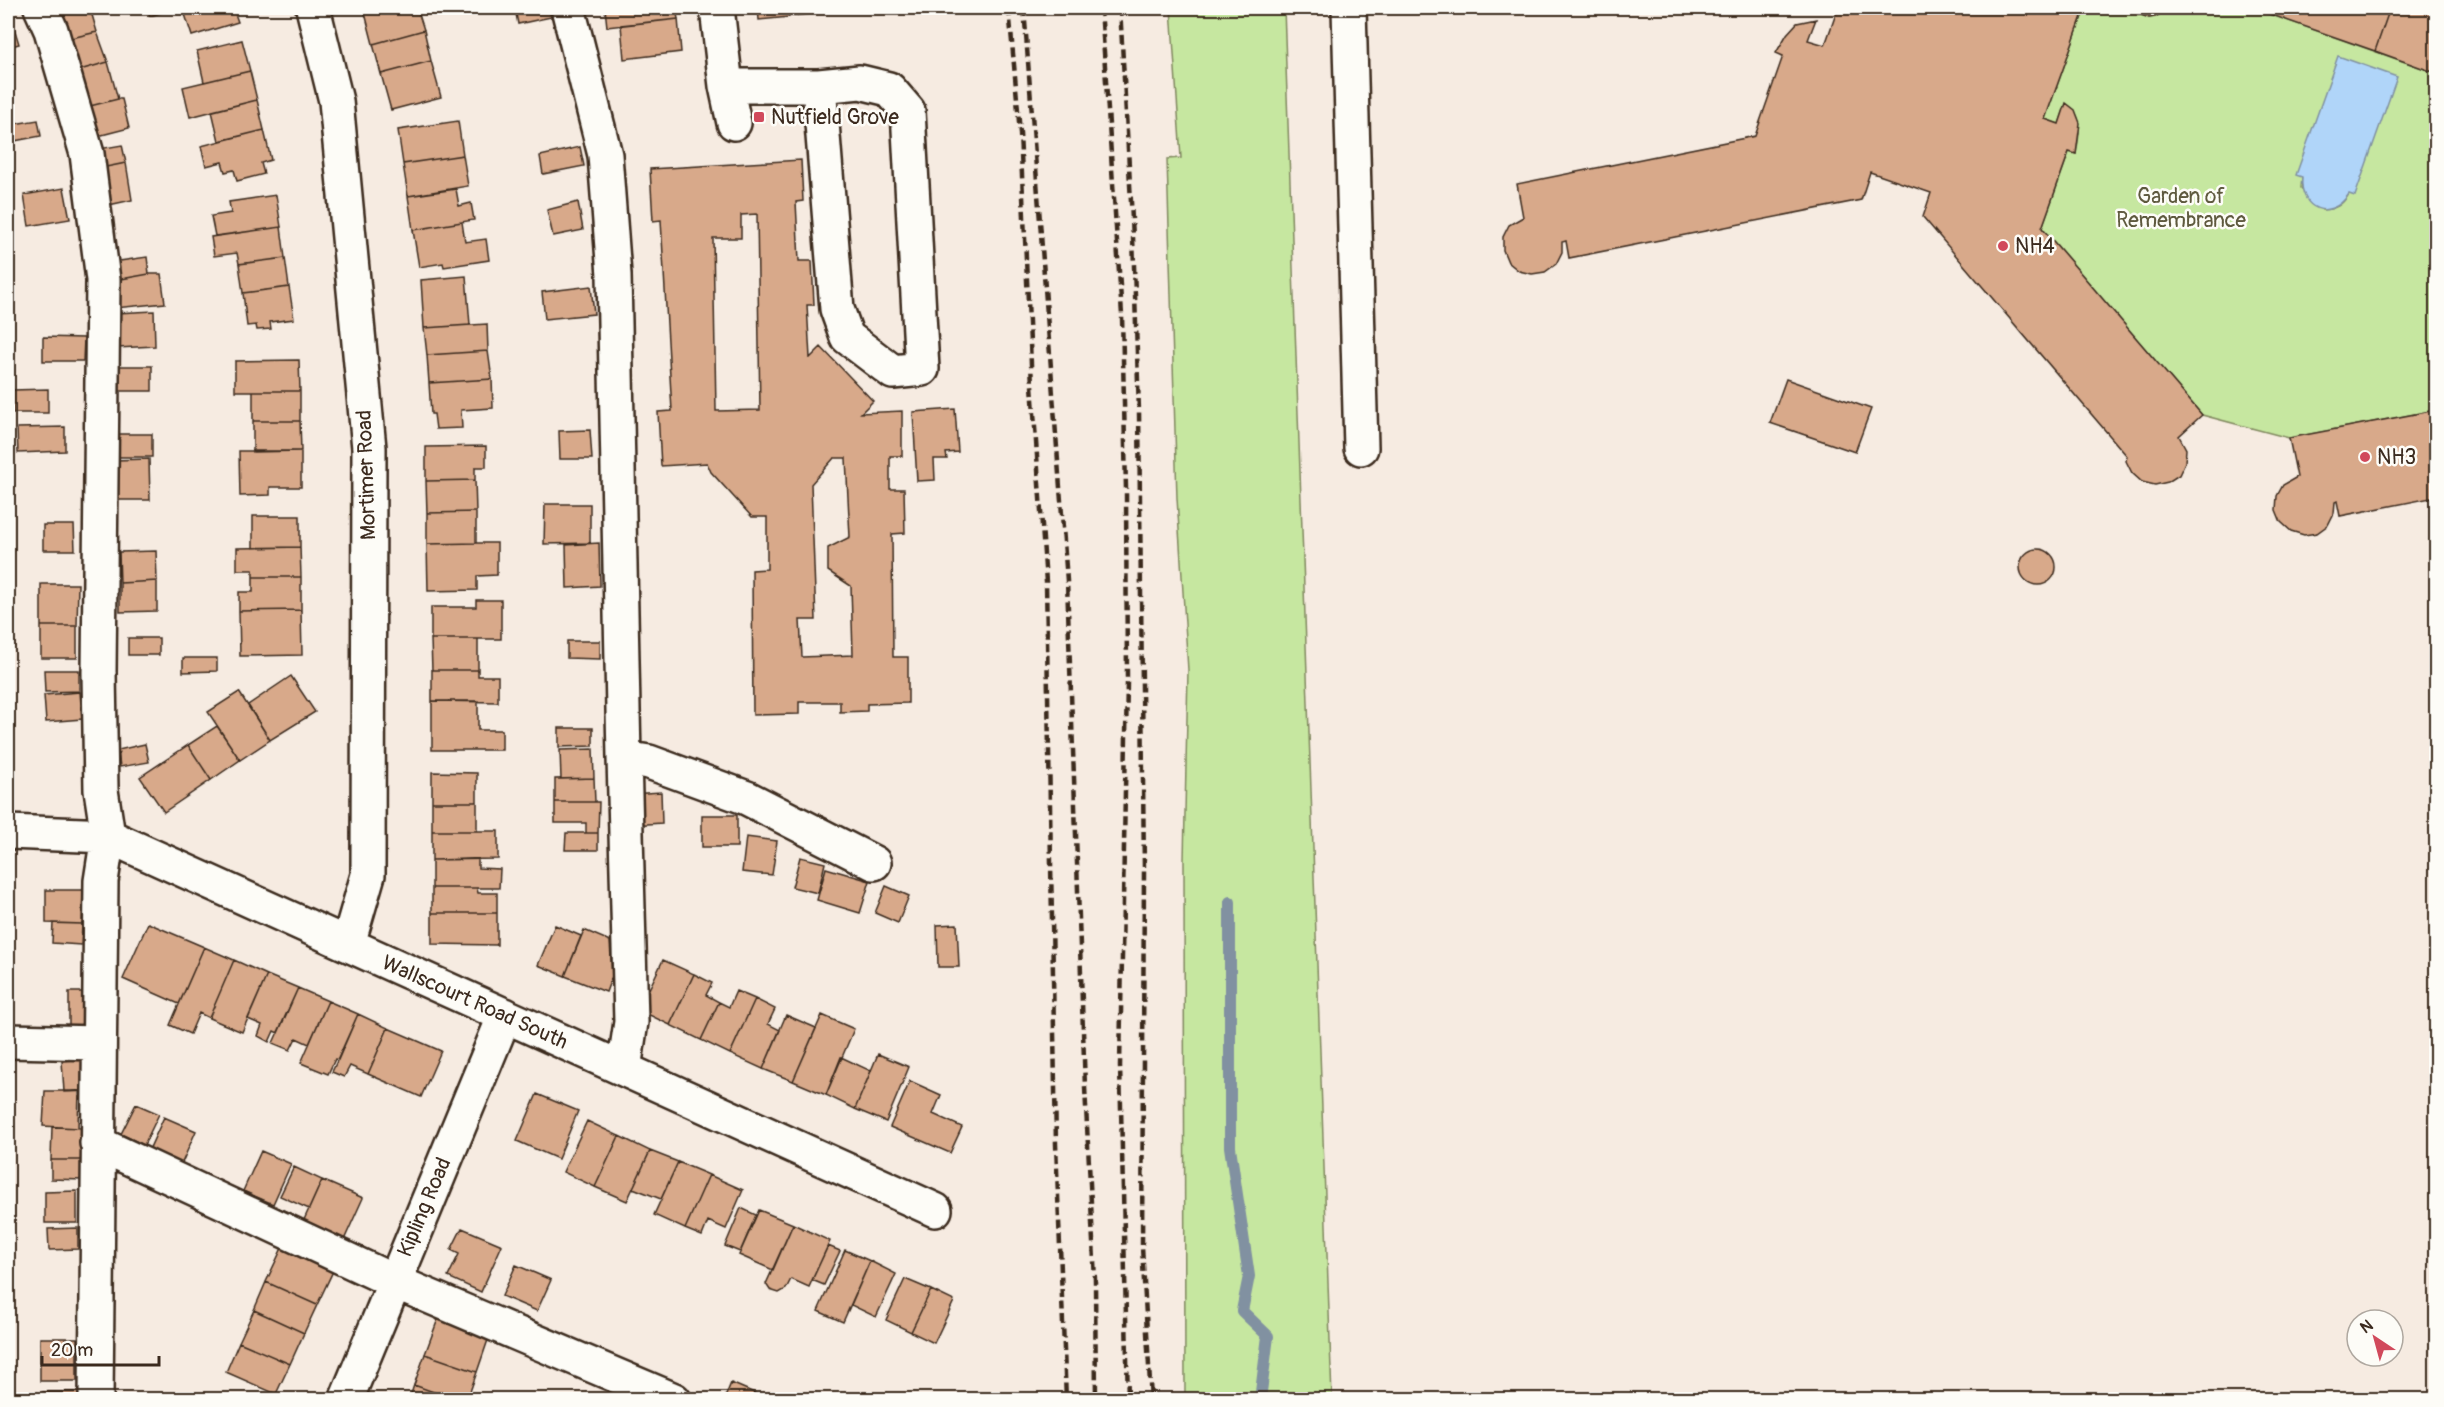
<svg xmlns="http://www.w3.org/2000/svg" width="2444" height="1407" font-family="Pangolin,sans-serif">
<rect width="100%" height="100%" fill="#f6ebe1"/>
<filter id="ink" filterUnits="userSpaceOnUse"><feTurbulence type="fractalNoise" baseFrequency=".0167" numOctaves="2"/><feDisplacementMap in="SourceGraphic" scale="12" xChannelSelector="R" yChannelSelector="G"/><feConvolveMatrix kernelMatrix="1 2 1 2 8 2 1 2 1" color-interpolation-filters="sRGB"/></filter>
<g filter="url(#ink)">
<path fill="#c6e7a0" stroke="#80885f" stroke-width="1.5" fill-rule="evenodd" d="M1171,8h113l48,1391h-147l-1,-538 4,-191 -11,-172 -10,-339 14,-1z
M2085,8h40l24,10 6,-1 15,-9h82l184,65v337l-147,28 -87,-23 -160,-187 27,-76 7,2c3,-19 9,-39 -10,-50l-7,20 -14,-5zM2302,177l47,17c-7,11 -13,15 -27,16l-21,-22z"/>
<path fill="#b0d5f9" stroke="#8191a1" stroke-width="1.5" d="M2338,56l59,21 -42,119 -6,-2c-19,28 -50,16 -47,-17l-6,-2z"/>
<g fill="none" stroke-linecap="round" stroke-linejoin="round">
<path stroke="#8191a1" stroke-width="12" d="M1230,902v245l19,129 -7,35 26,25 -8,64"/>
</g>
<path fill="#d8a98a" stroke="#3b2a1e" stroke-width="1.5" fill-rule="evenodd" d="M8,8l11,36 -11,3z
M56,8h34l7,24 -30,7z
M147,8h30l-27,8z
M183,8h50l5,14 -46,14z
M385,8h32l7,22 -51,14 -8,-31z
M521,8h27l3,9 -33,7 -3,-15z
M605,8h71l2,11 -71,8z
M758,8h30l1,9 -30,3z
M791,8h18l1,6 -18,2z
M1838,8h247l-40,111 14,5 7,-21 9,7 5,13 -4,31 -7,-2 -27,76 160,187 -23,21 7,13 -1,13 -6,13 -11,7 -13,3 -13,-3 -10,-9 -6,-12 1,-5 -204,-239 8,-24 -61,-21 -9,28 -292,58 -3,-17 -4,1v10l-6,12 -11,8 -13,2 -13,-3 -11,-9 -5,-12v-13l6,-12 14,-8 -6,-33 238,-48 28,-80 -7,-3 11,-19 10,-11 19,-4 -8,21 17,5z
M2125,8h45l-15,9 -6,1 -25,-9z
M2252,8h138l-15,43z
M2390,8h46v65l-61,-22z
M678,19l3,33 -57,7 -3,-34z
M424,30l7,31 -50,13 -8,-30z
M97,32l11,30 -32,9 -9,-32z
M242,40l8,31 -46,11 -7,-31z
M431,61l10,36 -50,13 -10,-36z
M108,62l10,37 -36,9 -6,-37z
M250,71l7,29 -67,17 -7,-30z
M118,99h4l7,29 -39,10 -8,-30z
M257,100l7,30 -45,11 -7,-30z
M38,120l3,16 -32,6 -1,-17z
M458,121l5,34 -60,9 -5,-34z
M264,130l7,30 -10,3 3,11 -27,7 -3,-11 -9,2 -3,-10 -16,4 -5,-20z
M122,145l4,18 -30,6 -3,-19z
M580,147l4,19 -41,8 -3,-18z
M463,155l5,31 -60,10 -5,-32z
M801,160l2,41 -7,1 3,59h13l2,44h-7l3,53 11,-11 52,54 -12,12 41,-2v45h-12v33h14l1,44 -13,1 1,123h15v46l-41,1v7l-27,1v-10h-41v12l-46,1 -1,-145 15,-1v-52h-15l-41,-45 -4,-9 -46,3 -3,-54 14,-1 -11,-191 -8,1 -3,-52zM757,214l3,196 -44,1 -3,-173h28v-23zM834,458h12l4,79 -22,11v23l23,15 2,69 -51,2 -2,-37h16l-5,-136z
M126,163l6,37 -28,6 -8,-37z
M64,188l6,31 -41,7 -5,-31z
M456,189l3,17 12,-3 3,17 -61,10 -5,-34z
M276,195l5,32 -66,9 -4,-20 20,-3 -2,-11z
M578,202l5,28 -30,6 -6,-26z
M462,222l3,20 21,-3 3,21 -45,7 -1,-4 -24,4 -6,-37z
M281,227l4,31 -46,6 -2,-11 -23,3 -3,-19z
M147,257l2,17 -33,6 -3,-18z
M285,258l4,29 -46,6 -4,-29z
M149,274h12l4,29 -50,5 1,-28z
M466,276l4,49 -46,3 -3,-48z
M591,286l3,28 -49,5 -3,-27z
M289,287l5,32 -24,3 1,7 -14,1 -1,-5 -9,1 -4,-33z
M154,311l1,35 -38,2 -1,-35z
M487,324l1,27 -61,4 -3,-27z
M43,337l41,1 -1,23h-40z
M488,351l4,28 -63,4 -2,-28z
M299,360l1,31h-65v-30z
M115,366h37v25h-37z
M492,379l1,29 -32,2 1,18 -26,1 -2,-15h-3l-2,-31z
M1786,379l85,30 -16,43 -85,-29z
M48,389v24h-35v-23z
M253,391h47v30h-47z
M955,409l3,43 -12,1 1,6h-13l1,21 -18,1 -4,-69z
M2436,410v87l-96,19 -3,-15 -2,1 -1,11 -6,12 -11,8 -13,2 -13,-4 -10,-9 -5,-12 1,-14 6,-11 14,-8 -8,-39z
M253,421h47l1,30 -48,1z
M65,427v24l-47,2 -1,-25z
M590,430l2,29h-32l-1,-28z
M114,434h38v23h-38z
M486,446v21h-11v13l-49,1v-34z
M239,451h62v36h-31v8l-30,1z
M149,459l1,41h-36v-40z
M475,480l1,32 -49,1 -1,-32z
M545,504h45v39l-46,1z
M476,512v31l-49,1v-31z
M253,516h47v31l-47,1z
M43,525h31l1,25h-32z
M476,543h21v32l-20,1v14l-49,1 -1,-47z
M599,543l1,43 -33,2 -1,-43z
M300,547l1,30h-48v-7h-16v-22z
M2020 567a18 18 0 1 1 36 0a18 18 0 1 1-36 0Z
M156,551l1,30 -37,2 -1,-31z
M253,577h48v33l-62,1v-19h14z
M157,581v30l-37,1v-29z
M41,584h37l-1,42h-36z
M476,600h25v39h-70v-32h45z
M301,610l1,45 -62,1 -1,-45z
M41,626h36v32h-36z
M128,638h31v17h-31z
M431,639h47v31h-46z
M567,641h33v18l-33,-1z
M183,658h34v13l-34,1z
M44,670h35v21l-34,1z
M432,670h46v6h20v26l-66,-1z
M291,676l24,36 -45,28 -22,-35z
M80,692l2,27 -36,3 -2,-27z
M239,692l31,48 -30,20 -32,-48z
M432,701h46v29h24v20h-70z
M217,726l23,34 -29,20 -23,-35z
M559,728h34v18l-34,1z
M145,744l4,18 -29,5 -2,-17z
M188,745l23,35 -47,32 -24,-35z
M593,749l1,29 -33,1 -1,-29z
M432,772l45,1v29h-45z
M594,778l1,24h-40v-23z
M661,792l1,31 -29,2 -2,-31z
M432,802h45v29h-45z
M555,802h44l-1,31h-12v-10h-31z
M702,815h35v32h-35z
M432,831h66v28l-66,1z
M566,833h32v17h-33z
M746,837l31,4 -5,34 -30,-3z
M800,857l25,6 -7,30 -26,-6z
M478,859v9l22,1 -1,19h-67v-28z
M826,868l44,13 -10,32 -43,-13z
M886,886l23,10 -11,27 -23,-10z
M432,888h45l1,5h19v20h-65z
M46,890h37l-1,34 -36,-1z
M432,913h65v32l-65,-1z
M53,923l29,1 -1,21 -29,-2z
M148,923l56,24 -25,57 -56,-25z
M957,924l2,43h-21l-1,-42z
M555,925l26,11 -16,40 -27,-11z
M584,930l26,11 2,35 -6,16 -41,-16z
M204,947l30,13 -25,58 -10,-5 -9,21 -20,-9z
M234,960l33,15 -25,57 -33,-14z
M663,960l31,14 -24,51 -31,-15z
M694,974l18,9 -6,12 13,7 -18,38 -31,-15z
M267,975l31,13 -20,45 -4,-2 -5,11 -11,-6 4,-11 -14,-6z
M298,988l30,13 -19,43 -13,-6 -6,12 -17,-7z
M736,991l19,8 -25,55 -29,-14 18,-38 10,5z
M69,992h19v34l-19,1z
M755,999l20,10 -7,15 12,6 -17,39 -33,-15z
M328,1001l30,13 -20,46 -3,-1 -7,15 -27,-11z
M358,1014l30,14 -20,46 -18,-8 -6,11 -12,-5z
M786,1015l30,13 -23,53 -30,-12z
M822,1015l32,14 -28,66 -33,-14z
M388,1028l53,23 -20,46 -53,-23z
M878,1054l31,13 -23,55 -31,-13z
M841,1057l30,14 -16,38 -29,-14z
M88,1059l2,32 -26,1 -2,-31z
M910,1081l31,14 -8,19 29,13 -12,26 -60,-26z
M45,1091h34l-1,37 -35,-2z
M537,1094l41,17 -20,48 -41,-18z
M136,1104l23,10 -15,31 -23,-11z
M164,1117l32,14 -15,34 -32,-15z
M587,1121l32,15 -24,51 -32,-15z
M52,1127l33,1v32h-34z
M619,1136l31,15 -23,50 -32,-14z
M261,1151l30,13 -18,40 -30,-13z
M650,1151l28,11 -17,37 -28,-11z
M51,1160h34l-1,20 -33,-1z
M678,1162l31,13 -24,54 -31,-14z
M294,1167l28,13 -13,29 -29,-13z
M709,1175l34,15 -17,39 -18,-8 -6,15 -17,-7z
M322,1180l41,18 -19,42 -41,-18z
M77,1191v32h-32v-31z
M741,1208l15,7 -16,37 -15,-6z
M759,1210l34,14 -20,46 -34,-15z
M793,1224l37,17 -21,46 -18,-8 -5,10 -7,4 -9,-3 -4,-6z
M78,1228v21l-29,1 -1,-21z
M462,1228l40,17 -21,47 -33,-15 11,-23 -8,-4z
M828,1246l12,5 -16,34 -12,-5z
M282,1248l51,23 -16,34 -51,-23z
M845,1250l25,11 -27,61 -25,-11z
M870,1261l26,13 -20,43 -25,-12z
M516,1265l35,15 -14,31 -35,-15z
M905,1279l26,11 -20,42 -25,-12z
M266,1282l51,23 -13,28 -50,-23z
M931,1290l23,11 -20,42 -23,-11z
M254,1310l50,23 -14,31 -51,-22z
M438,1319l51,18 -12,35 -52,-18z
M40,1338h37v43h-37z
M239,1342l51,22 -14,30 -50,-22z
M425,1354l52,18 -10,28h-11l-42,-15z
M731,1383l28,12 -2,5h-33z
M414,1385l42,15h-47z
M43,1392h36v8h-36z"/>
<g fill="none" stroke-linecap="round" stroke-linejoin="round">
<g stroke="#3b2a1e" stroke-width="38">
<path id="minor" d="M41,8l10,22 36,124 16,126 -4,393 2,117 7,46 -7,45 -5,519
M313,8l23,93 33,347 -1,427 -20,69
M568,8l37,147 9,120 10,483
M717,8l9,78 8,37
M1349,8l12,440
M860,82l29,7 19,22 14,258 -29,3 -46,-35 -10,-28 -18,-223z
M726,86h93
M8,832l100,4 827,374
M8,1041l91,2
M624,1069l7,-47 -7,-264 25,4 98,36 127,65
M97,1143l296,138 281,119
M346,1400l159,-385"/>
</g>
<use href="#minor" stroke="#fdfcf7" stroke-width="33"/>
<path stroke="#3b2a1e" stroke-width="4.5" stroke-dasharray="9 4.5" stroke-linecap="butt" d="M1009,8l11,125 12,252 14,197 10,562 10,256
M1024,8l43,573 18,506 10,193 1,120
M1101,8l21,307 4,174 1,192 -7,385 8,334
M1120,8l13,229 6,174 5,459 -2,377 9,153"/>
</g>
</g>
<g fill="#d1495b" stroke="#fdfcf7" stroke-width="2">
<rect x="753" y="111" width="12" height="12" rx="3"/>
<circle cx="2003" cy="246" r="6"/>
<circle cx="2365" cy="457" r="6"/>
</g>
<g text-anchor="middle" stroke-width="5" stroke-linejoin="round" paint-order="stroke">
<g font-size="21" fill="#3b2a1e" stroke="#fdfcf7" text-anchor="start">
<text x="771" y="124">Nutfield Grove</text>
<text x="2015" y="253">NH4</text>
<text x="2377" y="464">NH3</text>
</g>
<g font-size="21" fill="#5e593e" stroke="#fdfcf7">
<text x="2181" y="203">Garden of<tspan x="2181" dy="24">Remembrance</tspan></text>
</g>
<g font-size="21" fill="#3b2a1e" stroke="#fdfcf7">
<text transform="translate(366 475) rotate(-92)" y="7">Mortimer Road</text>
<text transform="translate(475 1002) rotate(24)" y="7">Wallscourt Road South</text>
<text transform="translate(424 1207) rotate(-67)" y="7">Kipling Road</text>
</g>
</g>
<rect width="2444" height="1407" fill="none" stroke="#fdfcf7" stroke-width="30"/>
<rect x="15" y="15" width="2414" height="1377" fill="none" stroke="#3b2a1e" stroke-width="2" filter="url(#ink)"/>
<g transform="translate(2375 1338) rotate(324)"><circle r="28" fill="#fdfcf7" stroke="#afa8a0" stroke-width="1.5"/>
<path d="M0-4.5L10 22L0 15L-10 22Z" fill="#d1495b"/>
<text y="-9" font-size="16" font-weight="bold" text-anchor="middle" fill="#3b2a1e">N</text>
</g>
<path d="M42 1356v9h117v-9" fill="none" stroke="#3b2a1e" stroke-width="3"/>
<text x="51" y="1356" font-size="18" fill="#3b2a1e" stroke="#fdfcf7" stroke-width="4.5" paint-order="stroke">20 m</text>
</svg>
